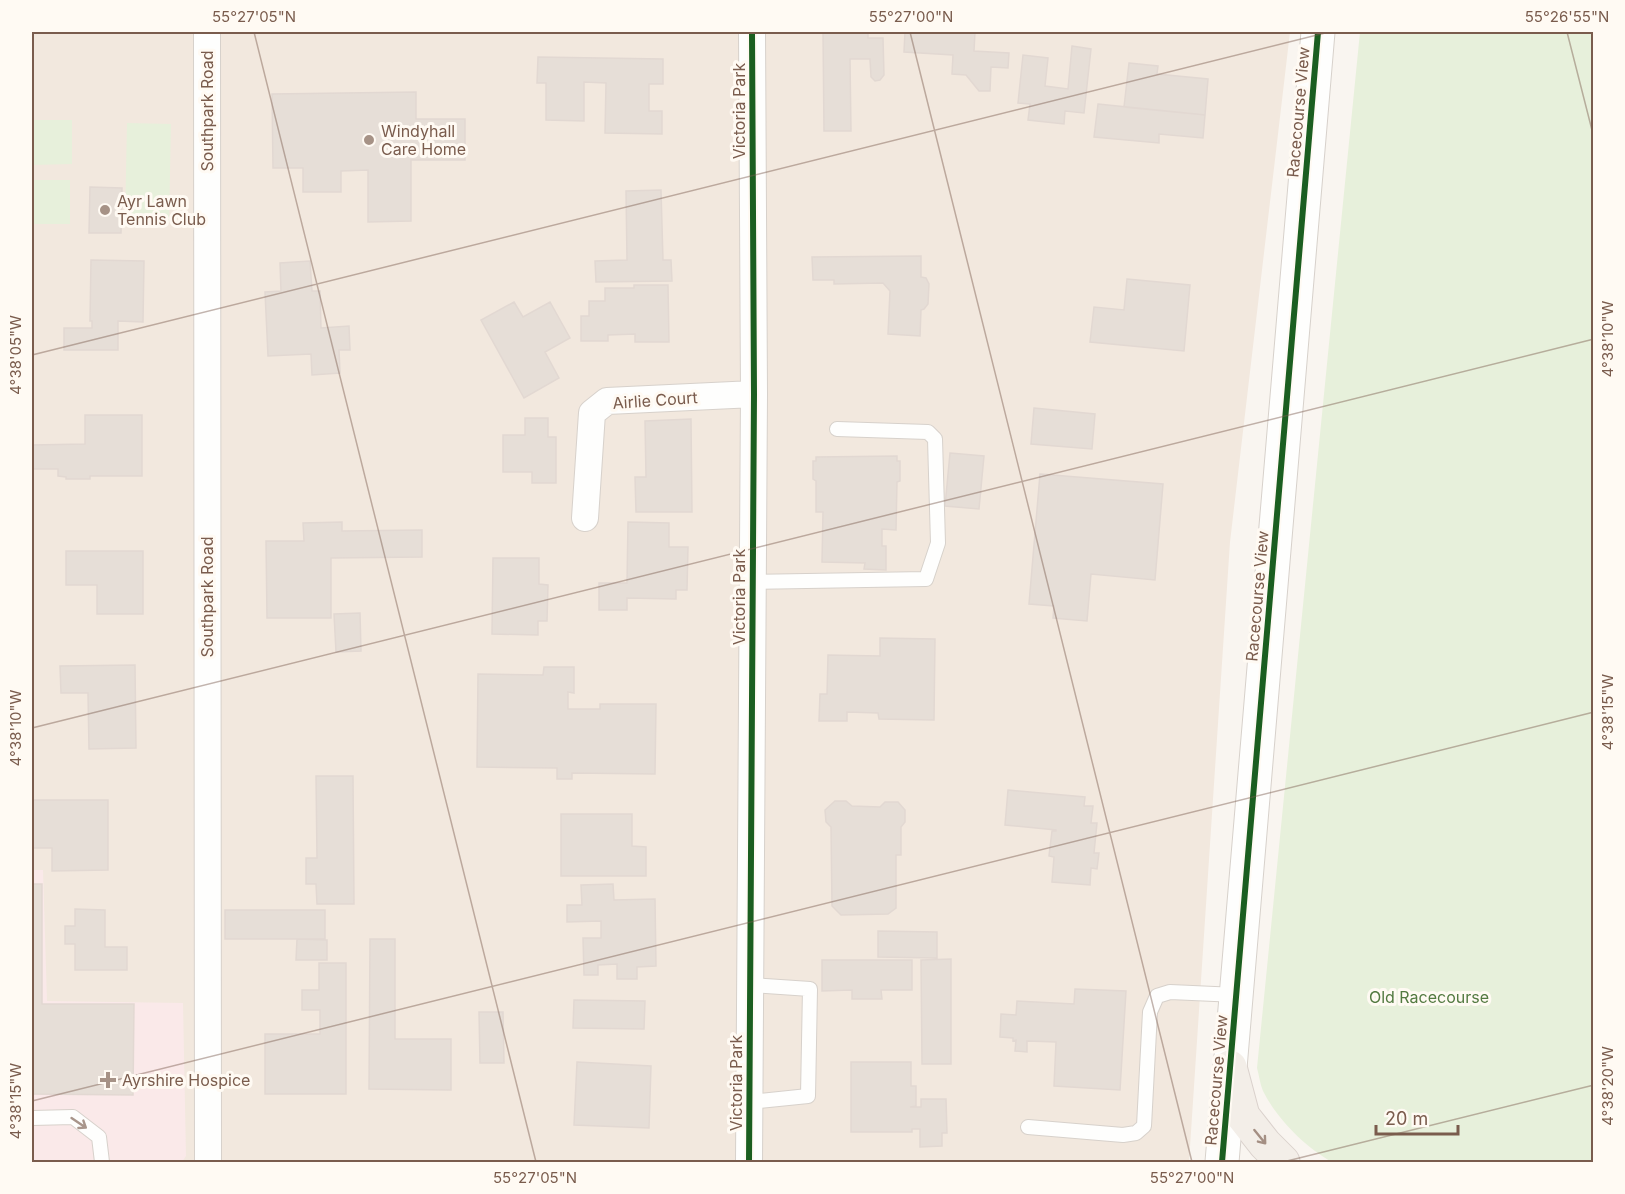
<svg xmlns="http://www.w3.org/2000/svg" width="1625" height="1194" font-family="Inter,sans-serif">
<rect width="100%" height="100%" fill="#f9f5f0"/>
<path fill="#f2e8de" d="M32,32h1258l-60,510 -41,620h-1157z"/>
<path fill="#fae9e9" d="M32,870h11l4,131 136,2 3,153 -4,6h-150z"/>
<path fill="#e7f0db" d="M1360,32h233v1130h-261c-27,-15 -55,-43 -69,-71 -3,-7 -4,-16 -6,-23z
M32,120h40v44l-40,1z
M127,123l44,1 -2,98 -44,-1z
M32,180h38v44h-38z"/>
<path fill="#e6ded7" stroke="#e2d8d2" stroke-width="1.5" d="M823,32h45v6h15l1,37 -4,5 -5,1 -4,-4 -1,-18h-20l1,72h-27z
M905,32h70l-1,19 35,2 -1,15 -17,-1 -1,24h-11l-13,-16 -14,-1 1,-19 -49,-3z
M1072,46l19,3 -7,64 -19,-2 -1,13 -36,-4 2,-16 -12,-1 5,-48 25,3 -3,28 23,3z
M538,57l125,2v25h-14v27h13v23l-57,-1 1,-50 -22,-1v39l-38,-1v-37h-9z
M1129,63l29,3 -1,8 51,5 -3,36 -81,-8z
M416,92v27h49v41h-54v61l-43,1v-52l-27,1v21h-38v-24h-30l-1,-74z
M1098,104l107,11 -2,23 -44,-4v9l-65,-6z
M90,187l32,1 -1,45h-32z
M661,190l2,70h8l1,21 -76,1 -1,-21 32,-1 -1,-69z
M921,256v21l5,1 3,6 -1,20 -4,5 -3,1 -1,26 -32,-2 2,-43 -7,-8 -49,1v-4h-21l-1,-23z
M91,260l53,1 -1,61 -25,-1v29h-54v-22h28v-7h-2z
M310,261l2,30h8l1,37 28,-2 1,24h-11l1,23 -28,2 -1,-21 -43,2 -3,-64 16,-1 -1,-28z
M1127,279l63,6 -6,66 -94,-9 4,-35 30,3z
M634,285h34l1,57h-34v-8l-27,1v6h-27v-25h8v-15h16v-13h29z
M514,302l9,15 27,-15 20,36 -25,14 14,26 -35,20 -43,-78z
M1034,408l61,6 -3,35 -61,-5z
M85,415h57v61h-52v3h-24v-2l-8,-1v-7h-26v-24l53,-1z
M525,418h23v19h8v46h-24v-11h-29v-37h22z
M691,419l1,93h-56l-1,-35h11l-1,-56z
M950,453l34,3 -5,53 -34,-3z
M897,456v5h3v20l-3,1 -1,48 -14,-1v17h4v24l-22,-1 1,-6 -43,-1 1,-50h-7v-31l-3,-2v-18h3v-4z
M1040,474l123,10 -8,96 -64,-6 -4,47 -34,-3 1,-12 -25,-2z
M342,522v9l80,-1v27l-91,1v60h-64l-1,-77h38l-1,-18z
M628,522l41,1v24h19l-1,43h-11v9l-49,-1v12h-28v-27h28z
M66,551h77v63h-46v-29h-31z
M493,558h46v26l9,1 -1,36h-9v14l-46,-1z
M360,613l1,38 -25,1 -2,-38z
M880,638l55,1 -1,81 -55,-1 -1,-6 -31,-1v9h-28l1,-27h7l1,-39 52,1z
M135,665l1,83 -47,1 -1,-56h-27l-1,-27z
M544,667h30v26l-6,-1v17h32v-5h56l-1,70 -83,-1v6h-15v-11l-80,-1 1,-93 65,1z
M316,776h37l1,128h-37l-1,-20h-10v-26h11z
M1008,790l77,7 -1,9h9l-2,17h6l-3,30h5l-2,16 -6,-1 -1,17 -38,-3 2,-25 -5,-1 3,-25h4v-1l-51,-5z
M32,800h76v70l-56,1v-23h-20z
M835,801h11l6,5 28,1 5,-5h13l7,8v12l-4,5v28h-5v53l-8,6 -47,1 -9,-9 -1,-79 -5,-5 -1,-12z
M561,814h71v32l14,1v29h-85z
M32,884h10v120h92l-1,91 -101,-1z
M613,884l1,16 41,-1 1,67 -19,1v12h-20v-15l-19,1v10h-14l-1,-37h18v-17l-34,1v-17h15l-1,-20z
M75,909l30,1v37h22v23h-52v-26h-10v-18h10z
M225,910h100v29h-100z
M878,931l59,1v26l-59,-1z
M297,939l30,1v20h-31z
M370,939h25v100h56v51l-82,-1z
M951,959v105h-29l-1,-104z
M822,960h90v30h-31l1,9h-30v-9l-30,1z
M319,963h27v131h-81v-60h55v-24h-18v-20h17z
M1075,989l51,2 -6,99 -66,-4 2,-44 -29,-1v11l-12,-1 1,-11 -3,1v-3l-13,-1 1,-23 15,1 1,-14 57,3z
M574,1000l71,1 -1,28 -71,-1z
M479,1012h24l1,51h-24z
M577,1062l74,4 -2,62 -75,-3z
M851,1062h60v24h5v20l-6,1h11v-8h25l1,34h-5v13l-22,1v-18h-8v3h-61z"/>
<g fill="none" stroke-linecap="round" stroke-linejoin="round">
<g stroke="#d7d1cb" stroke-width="16">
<path id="service" d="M752,582l174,-3 12,-36 -3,-104 -7,-7 -91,-3
M749,1102l59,-6 2,-107 -60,-4
M32,1118l41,-1 26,20 3,25
M1028,1127l95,8 13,-2 8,-7 6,-114 7,-16 13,-4 67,3"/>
</g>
<g stroke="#d7d1cb" stroke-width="28">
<path id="minor" d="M207,32l1,1130
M585,518l7,-105 15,-12 147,-7
M749,1162l5,-768 -2,-362"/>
</g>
<g stroke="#d7d1cb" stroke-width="35">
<path id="tertiary" d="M1222,1162l96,-1130"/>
</g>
<g stroke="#dad1cc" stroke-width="35">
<path id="primary" d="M1230,1067l13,49 22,28 18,18"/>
</g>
<use href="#service" stroke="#fefefd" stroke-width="14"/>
<use href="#minor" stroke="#fefefd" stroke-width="26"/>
<use href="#tertiary" stroke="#fefefd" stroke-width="33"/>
<use href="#primary" stroke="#f3eee8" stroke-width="33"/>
<g stroke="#fffaf3" stroke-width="10">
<path id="cycleway" d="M749,1162l5,-768 -2,-362
M1222,1162l96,-1130"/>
</g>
<use href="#cycleway" stroke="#1b5e20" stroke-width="6"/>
</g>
<defs><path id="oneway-shaft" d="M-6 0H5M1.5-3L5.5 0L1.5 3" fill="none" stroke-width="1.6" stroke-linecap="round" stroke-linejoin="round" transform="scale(1.5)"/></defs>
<use stroke="#a8958b" href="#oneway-shaft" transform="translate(79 1123) rotate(34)"/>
<use stroke="#a48f83" href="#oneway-shaft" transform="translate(1260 1137) rotate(51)"/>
<path fill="none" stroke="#7a5c4d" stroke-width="1.5" stroke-opacity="0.45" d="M254,32l282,1130M910,32l282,1130M1567,32l27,106M32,355l1297,-323M32,728l1562,-389M32,1101l1562,-389M1283,1162l311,-77"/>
<g fill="#a69286" stroke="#fffaf3" stroke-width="2">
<circle cx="369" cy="140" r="6"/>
<circle cx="105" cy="210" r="6"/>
<path d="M105 1071h6v6h6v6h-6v6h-6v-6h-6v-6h6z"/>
</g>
<g text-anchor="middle" stroke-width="6" stroke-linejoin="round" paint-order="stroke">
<g font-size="16" fill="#7a5c4d" stroke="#fffaf3">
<text transform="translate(207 111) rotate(-90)" y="6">Southpark Road</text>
<text transform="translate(739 111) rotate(-90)" y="6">Victoria Park</text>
<text transform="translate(1298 112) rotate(-85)" y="6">Racecourse View</text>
<text transform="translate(655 400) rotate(-4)" y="6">Airlie Court</text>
<text transform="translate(1257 596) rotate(-85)" y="6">Racecourse View</text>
<text transform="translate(207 597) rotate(-90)" y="6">Southpark Road</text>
<text transform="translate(739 597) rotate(-90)" y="6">Victoria Park</text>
<text transform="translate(1216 1080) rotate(-85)" y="6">Racecourse View</text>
<text transform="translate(736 1083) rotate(-90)" y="6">Victoria Park</text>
</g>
<g font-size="16" fill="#7a5c4d" stroke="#fffaf3" text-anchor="start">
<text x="381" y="137">Windyhall<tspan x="381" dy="18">Care Home</tspan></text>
<text x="117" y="207">Ayr Lawn<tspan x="117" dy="18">Tennis Club</tspan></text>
<text x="122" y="1086">Ayrshire Hospice</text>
</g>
<g font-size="16" fill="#537a41" stroke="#fffaf3">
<text x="1429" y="1003">Old Racecourse</text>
</g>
</g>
<rect width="1625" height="1194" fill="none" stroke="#fffaf3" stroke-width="66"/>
<path d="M1376 1125v9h82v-9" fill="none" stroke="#7a5c4d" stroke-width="3"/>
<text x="1385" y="1125" font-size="18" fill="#7a5c4d" stroke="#fffaf3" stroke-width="4.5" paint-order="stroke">20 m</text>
<rect x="33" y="33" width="1559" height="1128" fill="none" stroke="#7a5c4d" stroke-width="2"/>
<g font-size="15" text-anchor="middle" fill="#7a5c4d">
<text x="254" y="22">55°27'05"N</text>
<text x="911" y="22">55°27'00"N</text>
<text x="1567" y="22">55°26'55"N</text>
<text transform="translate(1608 339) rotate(-90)" y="5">4°38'10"W</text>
<text transform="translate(16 355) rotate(-90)" y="5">4°38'05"W</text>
<text transform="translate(1608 712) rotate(-90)" y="5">4°38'15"W</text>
<text transform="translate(16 728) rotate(-90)" y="5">4°38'10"W</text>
<text transform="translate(1608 1086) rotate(-90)" y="5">4°38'20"W</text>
<text transform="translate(16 1101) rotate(-90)" y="5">4°38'15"W</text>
<text x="535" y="1183">55°27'05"N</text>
<text x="1192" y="1183">55°27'00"N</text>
</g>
</svg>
